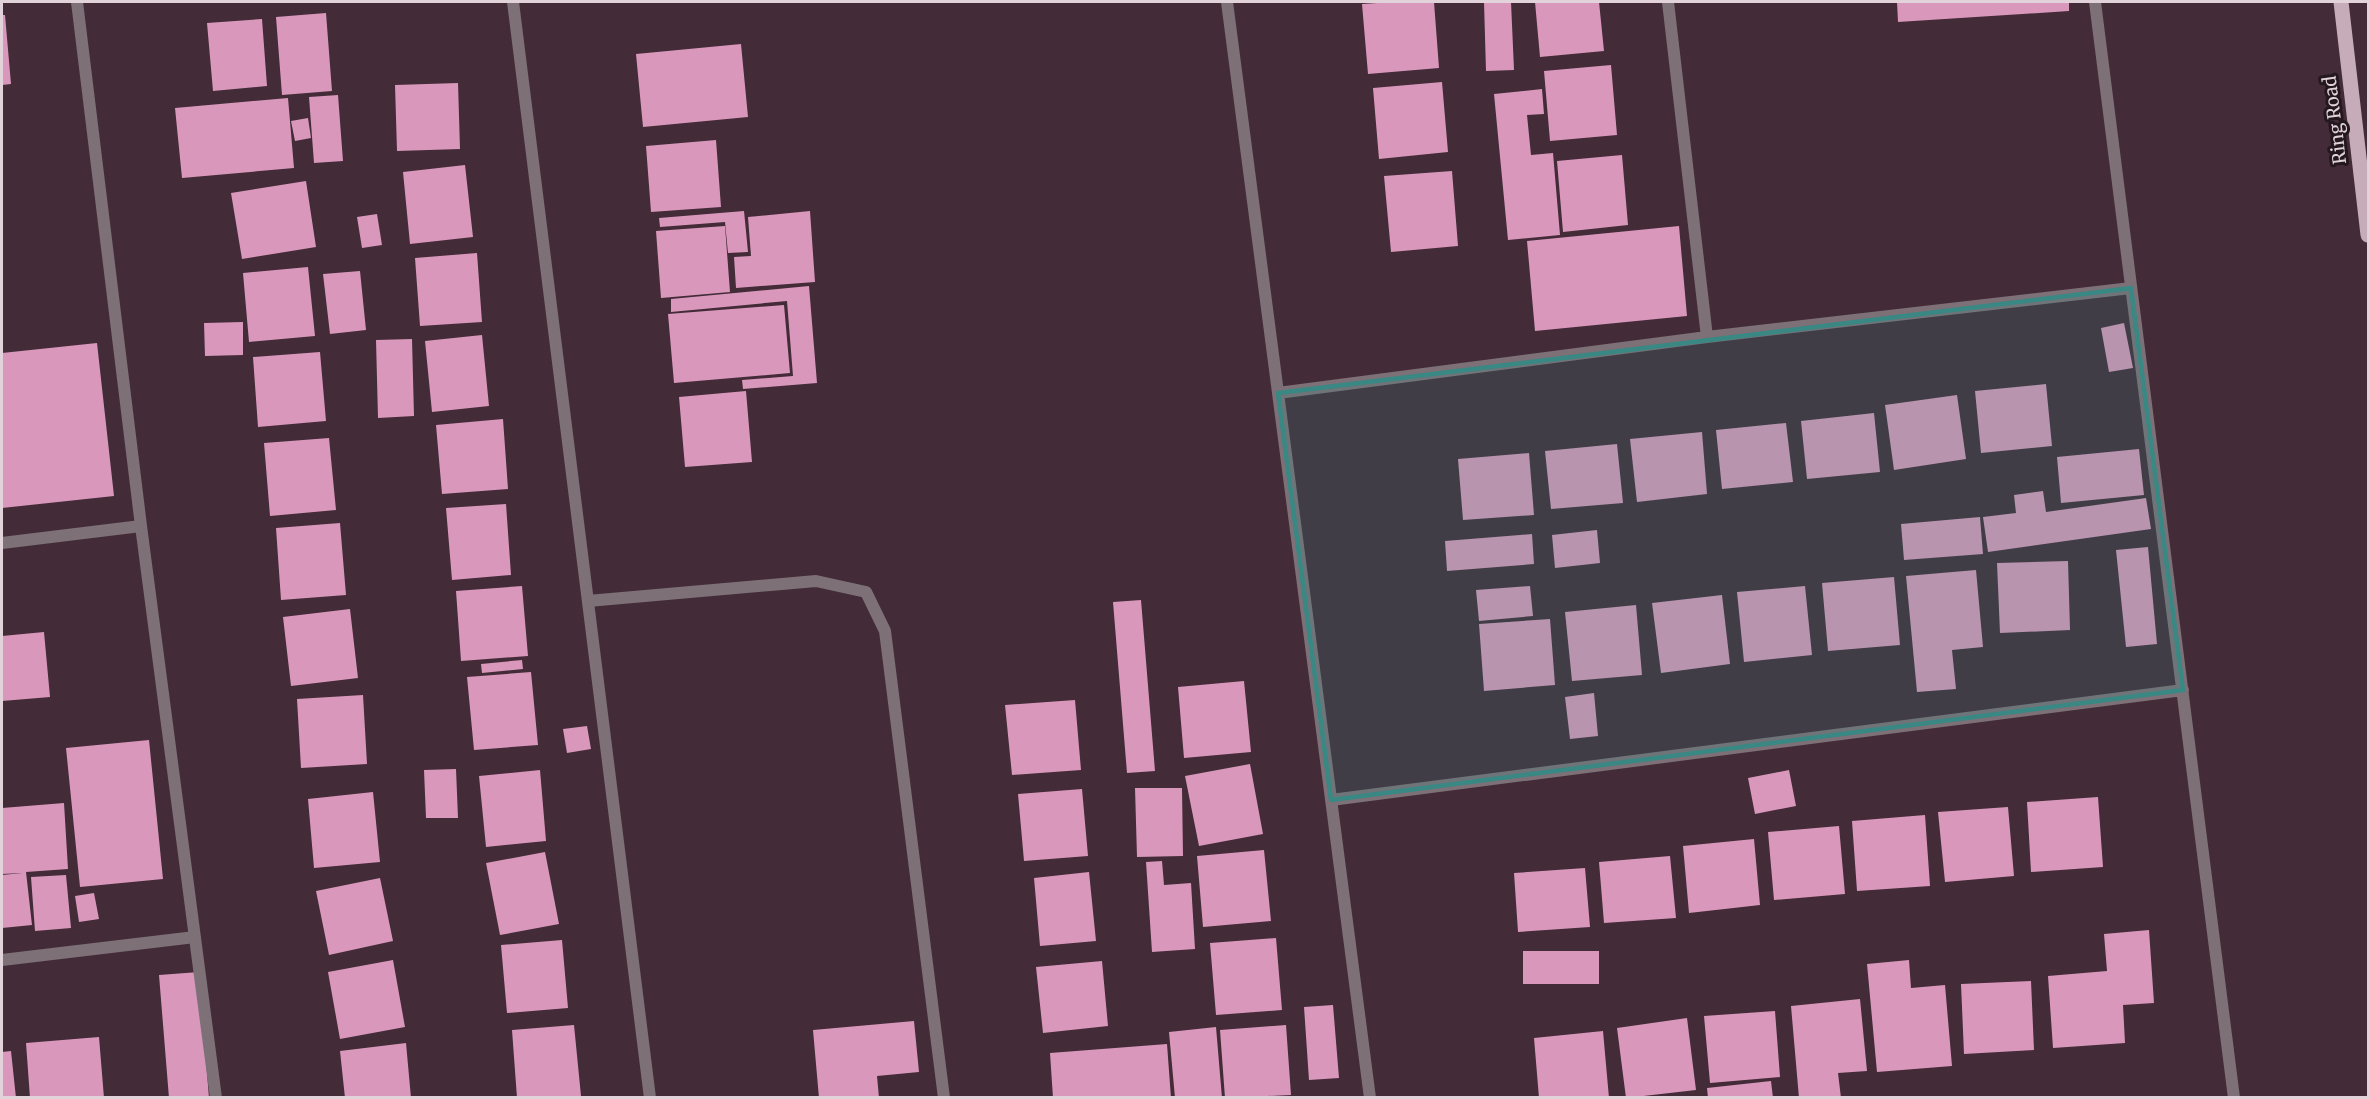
<svg xmlns="http://www.w3.org/2000/svg" width="2370" height="1099" font-family="Merriweather,serif">
<rect width="100%" height="100%" fill="#432b38"/>
<path fill="#d998bb" d="M1392,2h42l5,66 -71,6 -6,-70z
M1484,2h27l3,68 -28,1z
M1535,2h64l5,49 -64,6z
M1897,2h172v9l-171,11z
M326,13l6,78 -50,4 -6,-78z
M2,15h3l6,69 -9,1z
M262,19l5,67 -54,5 -6,-68z
M741,44l7,73 -105,10 -7,-73z
M1611,65l6,70 -67,6 -6,-70z
M1442,82l6,70 -69,7 -6,-71z
M458,83l2,66 -63,2 -2,-66z
M1542,89l2,25 -17,1 4,40 22,-2 7,82 -52,5 -14,-146z
M338,95l5,66 -29,2 -5,-66z
M288,98l6,70 -112,10 -7,-70z
M308,118l3,20 -16,3 -4,-20z
M716,140l5,67 -70,5 -5,-66z
M1622,155l6,70 -65,7 -6,-71z
M465,165l8,72 -63,7 -7,-72z
M1452,171l6,75 -67,6 -7,-76z
M306,181l10,66 -74,12 -11,-66z
M744,211l4,41 -20,1 -3,-31 -65,5 -1,-9z
M810,211l5,71 -79,6 -2,-31 17,-1 -3,-39z
M377,214l5,31 -20,3 -5,-31z
M725,226l5,66 -69,6 -5,-67z
M1679,226l8,90 -152,15 -8,-90z
M477,253l5,69 -62,4 -5,-68z
M308,267l7,69 -66,6 -6,-69z
M360,271l6,59 -36,4 -7,-60z
M809,286l8,97 -74,6 -1,-9 51,-4 -6,-75 -116,11v-13z
M784,305l6,68 -116,10 -6,-69z
M243,322v33l-38,1 -1,-33z
M2124,323l9,45 -24,4 -8,-44z
M482,335l7,71 -57,6 -7,-71z
M412,339l2,77 -36,2 -2,-78z
M97,343l17,153 -112,12v-155z
M320,352l6,69 -68,6 -5,-70z
M2046,384l6,62 -71,7 -6,-62z
M746,391l6,71 -67,5 -6,-70z
M1957,395l9,64 -72,11 -9,-65z
M1874,413l6,59 -73,7 -6,-58z
M503,419l5,70 -66,5 -6,-69z
M1786,423l7,59 -71,7 -6,-59z
M1702,432l5,62 -70,8 -7,-63z
M329,438l7,72 -66,6 -6,-73z
M1617,444l6,59 -72,6 -6,-58z
M2139,449l5,46 -83,8 -4,-46z
M1529,453l5,62 -71,5 -5,-61z
M2043,491l3,21 100,-14 5,31 -163,23 -5,-35 33,-4 -2,-18z
M506,504l5,71 -59,5 -6,-72z
M1980,517l3,37 -79,6 -3,-36z
M340,523l6,72 -65,5 -5,-72z
M1597,530l3,33 -45,5 -3,-33z
M1532,534l2,30 -87,7 -2,-30z
M2148,547l9,97 -31,3 -10,-97z
M2068,561l2,69 -70,3 -3,-70z
M1976,570l7,77 -31,3 4,39 -39,3 -11,-116z
M1894,577l6,68 -72,6 -6,-68z
M522,586l6,70 -67,5 -5,-70z
M1530,586l3,30 -54,5 -3,-31z
M1805,586l7,69 -68,7 -7,-70z
M1722,595l8,69 -69,9 -9,-70z
M1141,600l14,171 -28,2 -14,-171z
M1636,605l6,70 -70,6 -7,-69z
M350,609l8,69 -67,8 -8,-69z
M1550,619l5,66 -71,6 -5,-67z
M44,632l6,65 -48,4v-65z
M522,660l1,9 -41,4 -1,-9z
M531,672l7,73 -64,5 -7,-73z
M1244,681l7,71 -67,6 -6,-71z
M1594,693l4,43 -28,3 -5,-42z
M363,695l4,69 -66,4 -4,-69z
M1075,700l6,70 -69,5 -7,-70z
M587,726l4,23 -24,4 -4,-24z
M149,740l14,139 -83,8 -14,-139z
M1250,764l13,70 -64,12 -14,-70z
M456,769l2,49h-32l-2,-48z
M540,770l6,71 -60,6 -7,-71z
M1789,770l7,36 -41,8 -7,-36z
M1135,788h47l1,68 -46,1z
M1082,789l6,67 -64,5 -6,-67z
M373,792l7,70 -66,6 -6,-69z
M2098,797l5,70 -72,5 -4,-70z
M64,803l4,66 -42,3 6,53 -30,3v-53l20,-2 -20,1v-66z
M2008,807l6,69 -69,6 -7,-70z
M1925,815l5,71 -73,5 -5,-70z
M1839,826l6,68 -71,6 -6,-68z
M1754,839l6,66 -71,8 -6,-67z
M1264,850l7,71 -68,6 -6,-71z
M545,852l14,72 -59,11 -14,-72z
M1670,856l6,62 -72,5 -5,-61z
M1162,861l2,24 27,-2 4,66 -43,3 -6,-90z
M1585,868l5,59 -72,5 -4,-59z
M1089,872l7,69 -56,5 -6,-68z
M66,875l5,53 -36,3 -4,-54z
M380,878l13,63 -64,14 -13,-64z
M94,893l5,26 -20,3 -4,-26z
M2149,930l5,73 -31,2 2,38 -72,5 -5,-72 59,-5 -3,-37z
M1276,938l6,72 -66,5 -6,-72z
M562,940l6,68 -61,5 -6,-68z
M1523,951h76v33h-76z
M393,960l12,67 -65,12 -12,-67z
M1909,960l2,28 34,-3 7,81 -75,6 -10,-108z
M1102,961l6,65 -65,7 -7,-66z
M199,972l10,126h-40l-10,-123z
M2031,981l3,69 -70,4 -3,-70z
M1860,999l7,72 -29,2 3,25h-42l-8,-92z
M1333,1005l6,73 -30,2 -5,-73z
M1775,1011l5,66 -70,6 -6,-67z
M1687,1018l9,72 -70,8 -9,-70z
M914,1021l5,51 -42,4 2,22h-60l-6,-68z
M574,1025l7,71 -64,2 -5,-68z
M1286,1025l5,70 -66,3 -5,-68z
M1216,1027l6,71h-47l-6,-66z
M1603,1031l6,67h-70l-5,-60z
M99,1037l5,61h-74l-4,-55z
M406,1043l5,55h-66l-5,-47z
M1167,1044l4,54h-118l-3,-45z
M11,1051l5,47h-14v-46z
M1771,1081l2,17h-65l-1,-10z"/>
<g fill="none" stroke-linecap="round" stroke-linejoin="round">
<path stroke="#7d7077" stroke-width="12" d="M77,2l64,524 75,572
M513,2l137,1096
M1227,2l143,1096
M1668,2l39,335
M2095,2l139,1096
M1278,393l429,-56 424,-49
M2,543l139,-17
M588,601l228,-20 50,11 19,39 59,467
M1331,800l852,-110
M2,960l193,-23"/>
<path stroke="#c6acb9" stroke-width="15" d="M2341,2l27,233"/>
</g>
<path fill="#398884" fill-opacity="0.2" stroke="#398884" stroke-width="4.5" stroke-linejoin="round" d="M2131,288l52,402 -852,110 -53,-407z"/>
<g text-anchor="middle" stroke-width="6" stroke-linejoin="round" paint-order="stroke">
<g font-size="18" fill="#e2d2da" stroke="#23181e">
<text transform="translate(2335 120) rotate(-97)" y="6">Ring Road</text>
</g>
</g>
<rect width="2370" height="1099" fill="none" stroke="#e2d2da" stroke-width="6"/>
</svg>
